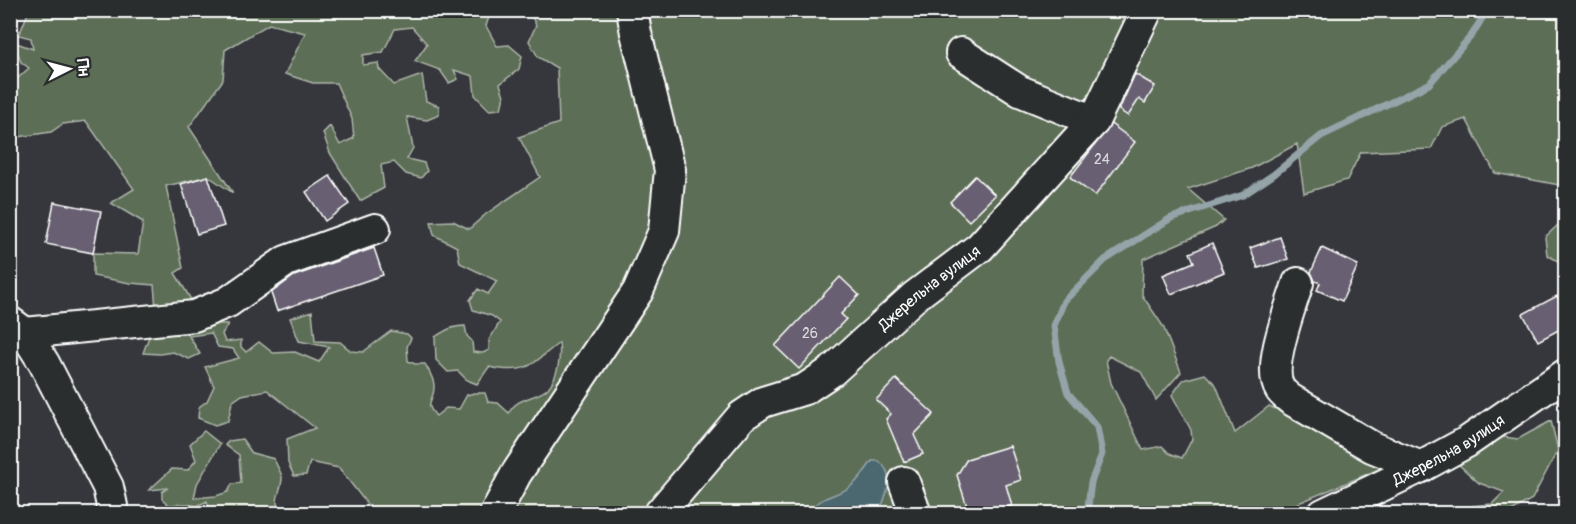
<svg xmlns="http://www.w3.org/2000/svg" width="1576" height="524" font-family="Pangolin,sans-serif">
<rect width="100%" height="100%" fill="#36373c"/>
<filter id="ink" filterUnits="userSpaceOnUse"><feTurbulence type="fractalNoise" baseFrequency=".0167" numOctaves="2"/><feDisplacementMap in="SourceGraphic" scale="12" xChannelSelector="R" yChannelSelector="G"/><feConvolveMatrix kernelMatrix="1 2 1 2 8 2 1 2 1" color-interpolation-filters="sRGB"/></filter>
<g filter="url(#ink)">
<path fill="#5d6e57" stroke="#aeb6ab" stroke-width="1.5" d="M44,11h447l-5,15 11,20 12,-1 13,11 -3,13 -19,15 4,12 -3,13 -12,1 -14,-15 -2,-19 -19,-6 4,9 -9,4 -9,-13 -25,-9 12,-17 -15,-17 -17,2 -12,23 -20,3v10l15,-2 1,6 15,16 28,-10 4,26 13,5v9l-12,5 -20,-3 6,31 -6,11 17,4 3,8 -6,7 -15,-4 -12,-12 -13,3 3,23 -24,13 -30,-48 -7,-20 7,-7 10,19 14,-7 -2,-19 -16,-36h-23l-28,-9 20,-41 -36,-9 -44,26 -2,30 -34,47 44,66 -25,-17 -42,10 17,82 -8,5 21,35h-40l-2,-23 -24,-2 -37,-7v-23l45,1 5,-32 -32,-19 23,-14 -48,-68 -23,3 -12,8 -39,6 -1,-1 -1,-52 19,-17 -8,-6 -7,-20 19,7 -2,-11 -12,-3 9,-22z
M529,11h1036v175l-70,-13 -29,-54 -24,8 -11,22 -70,3 -14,28 -43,13 -7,-49 -45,24 -64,21 36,31 -8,7 -73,32 -1,36 21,31 18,46 -25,28 -15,-28 -32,-16 -3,4 5,23 32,67 19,-4 7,7 13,5 10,-19 -1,-9 -19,-35 11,-15 22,-6 11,11 19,48 34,-27 127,56 -121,51h-901l-35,-45 -29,-6 -4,13 -12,1 -6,-13 -1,-24 28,-11 -48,-38 -25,5 -10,7 -4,19 -13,4 -17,-7 1,-11 8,-6 7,-15 -9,-19 34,-9 -6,-9 -15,-2 -7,-14 -22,3 11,18 -11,5 -16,-7 -13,2 -17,-1 11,-30 57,-2 8,3h9l-6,10 3,8 16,-2v7l5,5 13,-10 14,11 22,-1 24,10 10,-15 -30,-6 -9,-23 22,-7 3,30 25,1 11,9 12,1 28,-21 16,3 4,4 -4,9 1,14 7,3h10c4,7 10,16 9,24 0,14 -11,14 2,28l10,-8 13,1 8,-14 7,-2h11l3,9 10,1 11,10c8,-17 29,-14 39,-25 10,-12 13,-30 11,-45 -29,22 -31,32 -70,24l-12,17 -10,-4 -9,-9 -10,1 -12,-12 -1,-23c11,-7 17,-11 30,-11l2,10 5,5 1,11 10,1 6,-3v-10l11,-18 -8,-6 -19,-6 -3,-10 8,-11 10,5 9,-13 -37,-18 -3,-16 -23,-12 -3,-13 22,-1 16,8 17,-15 54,-37 -21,-40 40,-14 -2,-55 -19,-11 -9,-16 7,-16z
M1558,225l7,1v39l-18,-10 -2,-18z
M1551,421l7,29 -26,49 -24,14h-45l9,-7 20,-2 12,-12 -25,-9 -22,-20 32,-28 29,4z
M204,431l16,13 -23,40 -3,14 22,-2 12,-4 4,-8 9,-1 -2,-28 -14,-10 4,-4 13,-2 10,14 22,6c2,5 7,13 8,18 1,14 -16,31 8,36h-79l-4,-12 -10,5 -11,-2 -17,1 -7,-6v-7l6,-4 -19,2 23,-21 16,1 8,-10 -6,-16z"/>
<path fill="#4c6870" stroke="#94a4a9" stroke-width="1.5" d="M872,461h7c18,15 7,34 0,52l-68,1c4,-18 27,-18 39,-27 9,-7 16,-17 22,-26z"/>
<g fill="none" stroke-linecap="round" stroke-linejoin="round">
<path stroke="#94a4a9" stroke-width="7" d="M1087,514l4,-32 11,-28 -5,-27 -29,-34 -9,-31 -5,-36 10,-25 41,-41 66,-42 72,-23 30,-20 48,-39 108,-52 43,-49 15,-25"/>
</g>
<path fill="#676172" stroke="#fff" stroke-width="1.5" d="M1135,74l20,12 -10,17 -6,-4 -11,17 -9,-6z
M1111,124l24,18 -40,54 -25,-19z
M208,176l16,50 -27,8 -16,-50z
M330,176l19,28 -24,17 -19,-29z
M975,176l20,19 -26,26 -19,-19z
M54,202l47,9 -8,42 -47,-9z
M1280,237l8,22 -30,9 -8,-20z
M1212,243l12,29 -53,22 -8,-19 31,-13 -4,-9z
M374,248l9,27 -106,36 -6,-18 23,-17z
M1322,248l36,17 -16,36 -25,-11 3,-7 -5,-2 -4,-9z
M840,277l19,18 -18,19 5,5 -47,50 -24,-23z
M1557,296l9,16v14l-28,15 -15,-27z
M896,379l38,35 -20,21 9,19 -19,8 -18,-43 5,-5 -15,-14z
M1010,446l11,34 -15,5 6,21 -25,7h-18l-12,-38 10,-16z"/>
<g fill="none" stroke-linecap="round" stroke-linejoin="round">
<g stroke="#fff" stroke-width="34">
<g id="minor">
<path d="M961,53l59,38 74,30"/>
<path d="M1298,283c-7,24 -32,84 -18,106 2,4 7,7 10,10l82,48 49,20"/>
<path d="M10,322l15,11 19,30 64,124 4,19 -1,8"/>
<path d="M25,333l169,-17 34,-14 58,-41 89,-32"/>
<path d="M904,482l12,32"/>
<path d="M495,514l21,-40 122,-183 26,-60 6,-61 -34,-137 -4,-23"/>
<path id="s1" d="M659,514l83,-98 21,-14 42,-13 27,-18 83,-75 65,-49 114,-126 53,-111"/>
<path id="s2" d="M1323,514l98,-47 46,-25 99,-68"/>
</g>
</g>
<use href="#minor" stroke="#2a2d2e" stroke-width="30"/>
</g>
</g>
<g text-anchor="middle" stroke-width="5" stroke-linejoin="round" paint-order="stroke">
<g font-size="14" fill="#d9d8dc">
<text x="1102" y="164">24</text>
<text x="810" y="338">26</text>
</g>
<g font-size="16" fill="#fff" stroke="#2a2d2e">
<text dy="6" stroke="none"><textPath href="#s1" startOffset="358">Джерельна вулиця</textPath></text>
<text dy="6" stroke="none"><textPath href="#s2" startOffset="141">Джерельна вулиця</textPath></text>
</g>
</g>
<rect width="1576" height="524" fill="none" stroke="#2a2d2e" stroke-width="36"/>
<rect x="18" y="18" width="1540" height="488" fill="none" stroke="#fff" stroke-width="2" filter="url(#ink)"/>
<g transform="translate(69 69) rotate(84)" stroke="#2a2d2e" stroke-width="4.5" paint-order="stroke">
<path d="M0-4.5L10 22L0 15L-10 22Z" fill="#ffffff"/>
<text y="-9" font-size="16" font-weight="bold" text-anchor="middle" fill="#ffffff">Пн</text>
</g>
</svg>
